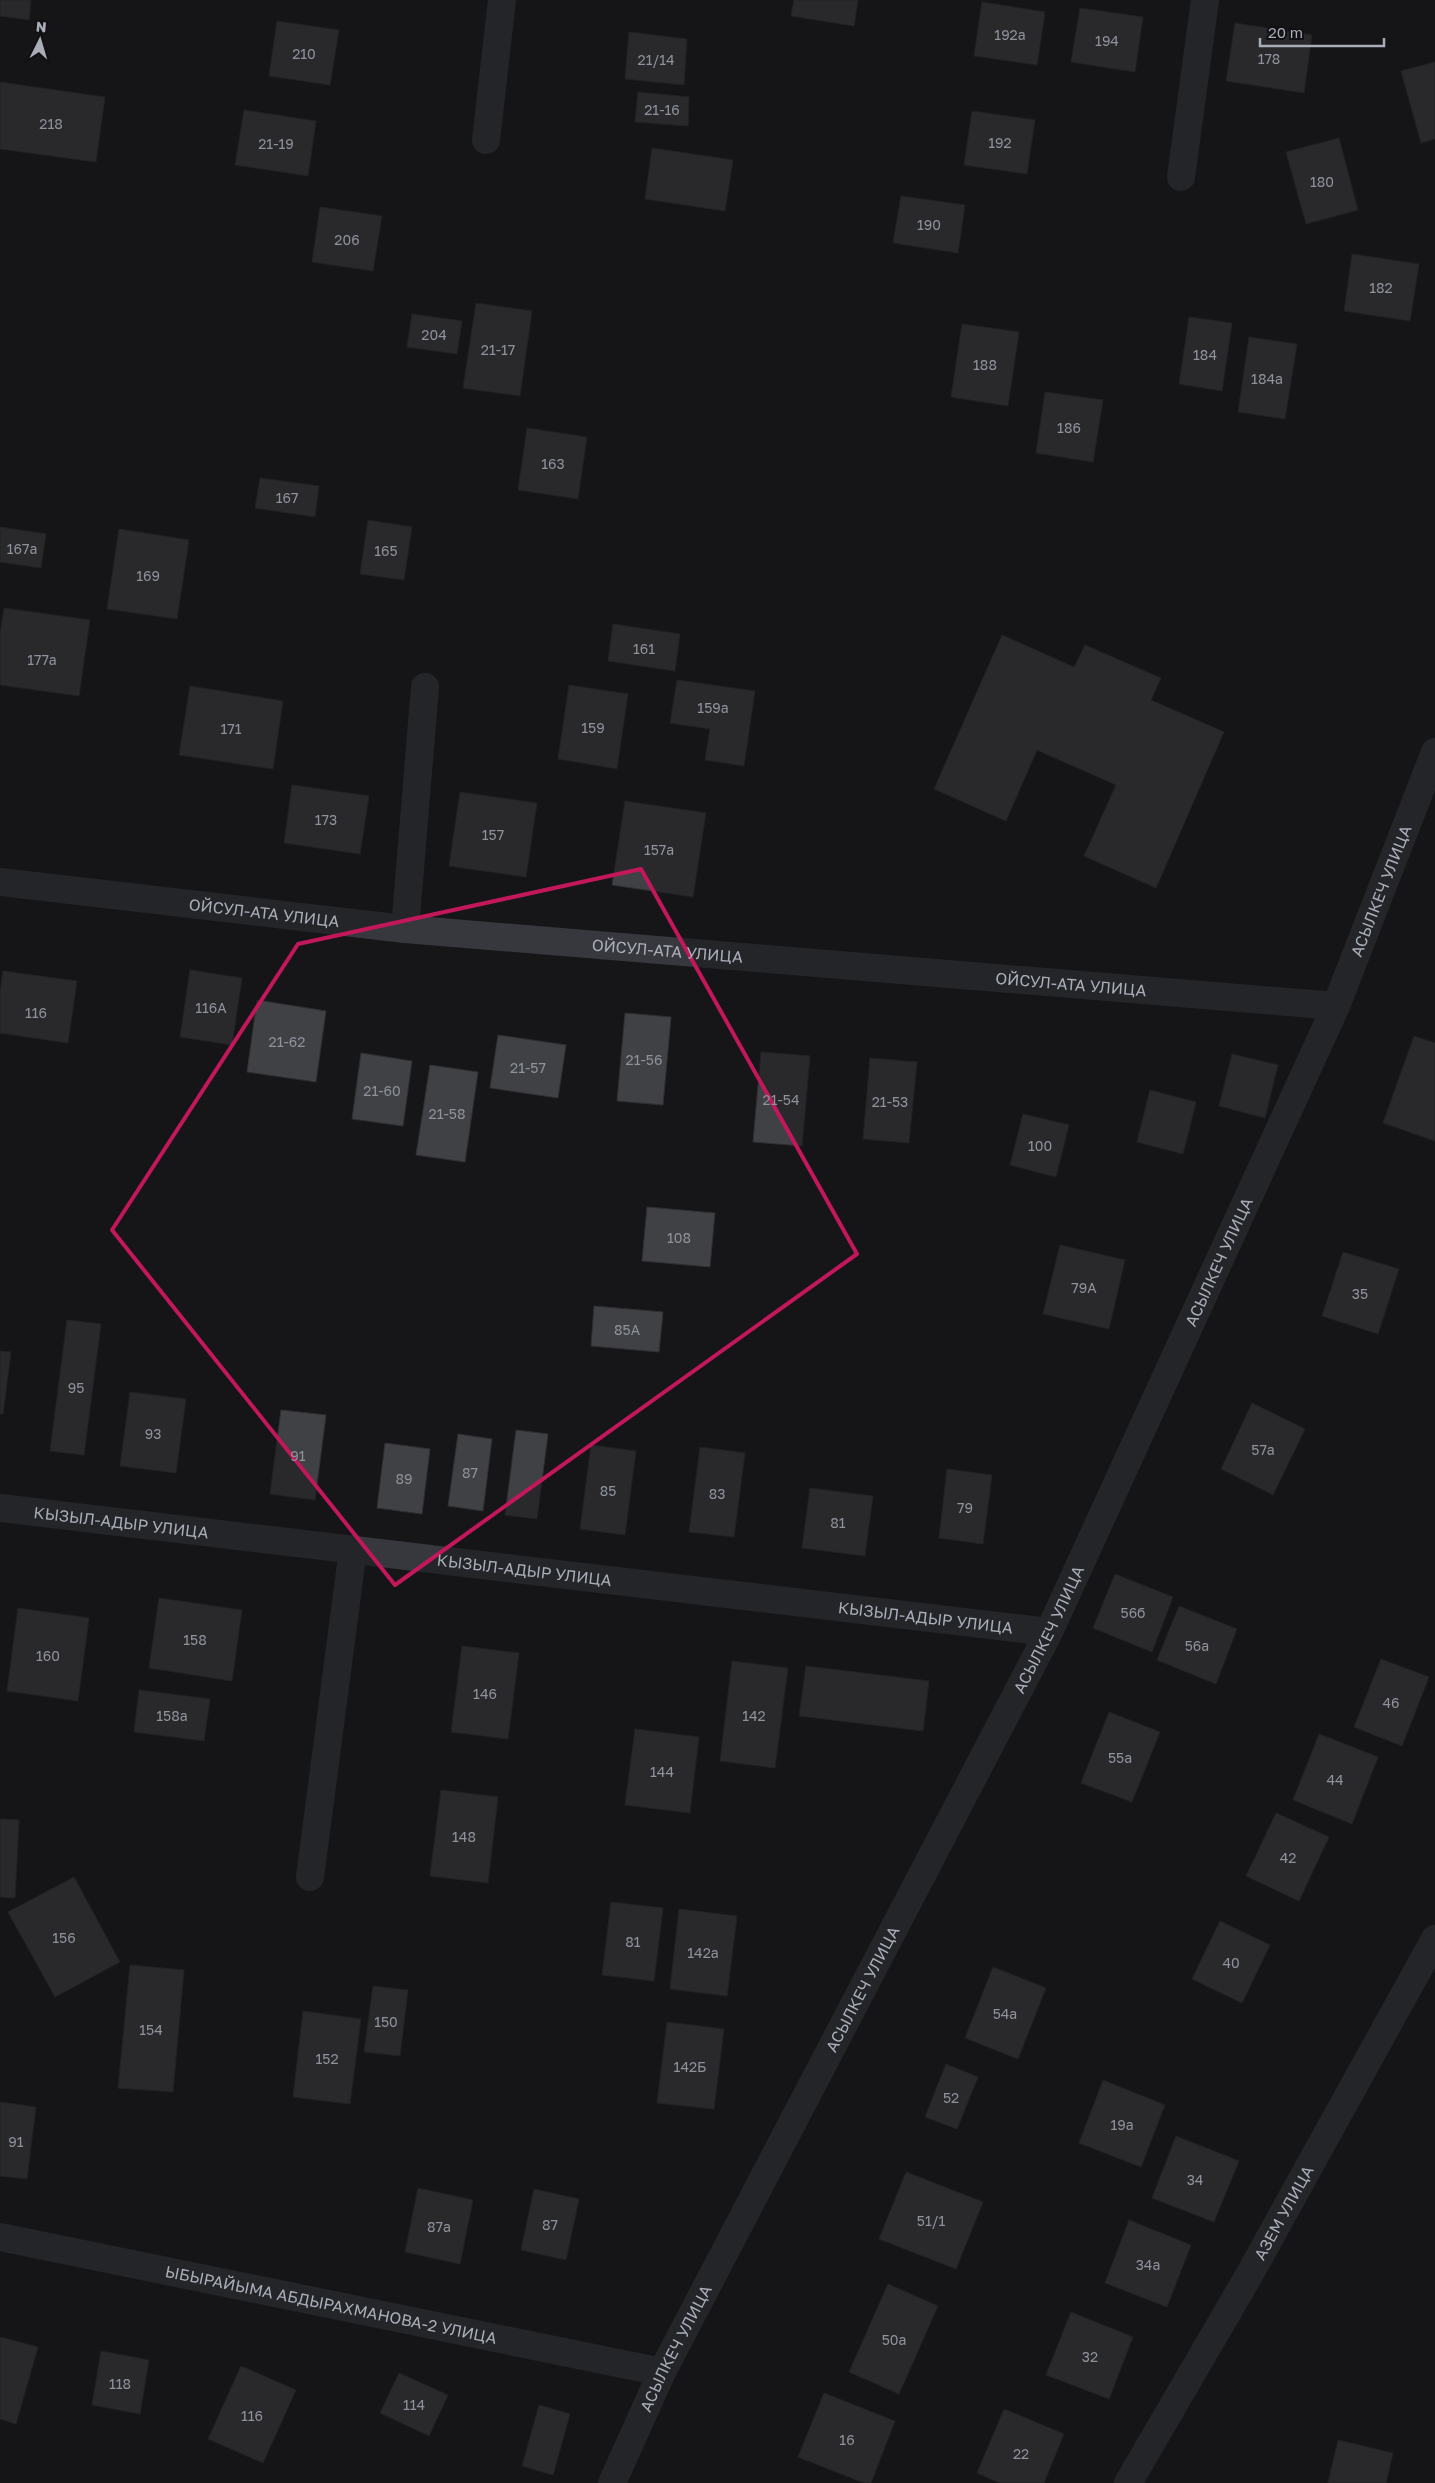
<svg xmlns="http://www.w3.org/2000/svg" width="1435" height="2483" font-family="'Golos Text',sans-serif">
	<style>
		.building { fill: #404145; stroke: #303034 }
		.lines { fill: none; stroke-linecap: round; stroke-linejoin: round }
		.minor { stroke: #37383d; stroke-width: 28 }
		.marked { fill: none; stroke: #c2185b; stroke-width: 4; stroke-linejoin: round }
		.labels { text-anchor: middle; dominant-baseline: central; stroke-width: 4.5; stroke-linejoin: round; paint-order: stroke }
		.number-label { font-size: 14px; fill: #8e929b }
		.street-label { font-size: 16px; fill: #a8adb8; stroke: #111113 }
	</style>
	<rect width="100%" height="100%" fill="#161618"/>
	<path class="building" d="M0 0H31L29 20 0 16Z
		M794 0H858L854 26 791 16Z
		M982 2 1045 12 1037 65 974 56Z
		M1080 8 1143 17 1135 72 1071 62Z
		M277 21 339 30 330 85 269 76Z
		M1235 23 1312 35 1304 93 1226 81Z
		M629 32 687 39 684 85 625 79Z
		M1435 62V139L1421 143 1401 71Z
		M0 82 105 97 96 162 0 149Z
		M638 92 689 97 688 126 635 122Z
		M244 110 316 121 308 176 235 165Z
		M972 111 1035 120 1027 174 964 165Z
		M1339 138 1358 210 1306 224 1286 152Z
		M652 148 733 160 725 211 645 199Z
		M901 196 965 205 958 253 893 243Z
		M320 207 382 216 373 271 312 262Z
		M1352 254 1419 264 1410 321 1344 311Z
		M476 303 532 311 520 396 463 388Z
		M412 314 462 321 457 354 407 347Z
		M1189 317 1232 323 1222 391 1179 384Z
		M962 324 1019 332 1008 406 951 397Z
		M1249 337 1297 344 1285 419 1238 412Z
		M1045 392 1103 400 1093 462 1036 453Z
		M527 428 587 437 578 499 518 490Z
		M260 478 319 486 315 517 255 508Z
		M368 520 412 527 404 580 360 574Z
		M0 527 46 534 41 568 0 562Z
		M119 529 189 540 177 619 107 609Z
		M4 608 90 620 79 696 0 685V634Z
		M613 624 680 634 675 671 608 661Z
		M1002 635 1074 667 1085 645 1161 678 1151 700 1224 732 1156 888 1084 856 1116 785 1037 750 1006 821 934 789Z
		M677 680 755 691 744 766 705 760 710 729 670 723Z
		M569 685 628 694 617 769 558 759Z
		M190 686 283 701 273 769 179 755Z
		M292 785 369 796 360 854 284 843Z
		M460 792 537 803 526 877 449 866Z
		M625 801 706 813 693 897 612 885Z
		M190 970 242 978 232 1045 180 1037Z
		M3 971 77 981 68 1043 0 1033V992Z
		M257 1000 326 1011 316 1082 247 1072Z
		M625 1013 671 1017 663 1105 617 1101Z
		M498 1035 566 1045 558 1098 490 1088Z
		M1414 1036 1435 1043V1141L1383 1123Z
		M761 1052 810 1056 802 1146 753 1142Z
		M361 1053 412 1061 403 1126 352 1119Z
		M1232 1054 1278 1065 1265 1118 1219 1106Z
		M870 1058 917 1062 909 1143 863 1139Z
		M430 1065 478 1072 465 1162 416 1155Z
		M1150 1090 1196 1102 1183 1154 1137 1142Z
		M1023 1114 1069 1125 1056 1177 1010 1165Z
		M647 1207 715 1213 710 1267 642 1261Z
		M1060 1245 1125 1260 1109 1329 1043 1314Z
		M1343 1252 1399 1269 1378 1334 1322 1316Z
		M594 1306 663 1312 659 1352 591 1346Z
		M67 1320 101 1324 84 1455 50 1451Z
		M0 1351 11 1352 3 1414H0Z
		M130 1392 186 1399 176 1473 120 1466Z
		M1252 1403 1305 1429 1273 1495 1221 1469Z
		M281 1410 326 1415 315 1500 270 1494Z
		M516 1430 548 1434 537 1519 505 1515Z
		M458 1434 492 1439 483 1511 448 1506Z
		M385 1443 430 1449 422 1514 377 1508Z
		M591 1445 636 1451 625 1535 580 1529Z
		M700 1447 745 1453 734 1537 689 1532Z
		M947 1469 992 1475 983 1544 939 1538Z
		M810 1488 873 1496 865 1556 802 1548Z
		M1115 1574 1173 1597 1152 1652 1093 1628Z
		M159 1598 242 1610 232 1681 149 1668Z
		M1179 1606 1237 1629 1216 1684 1157 1660Z
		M18 1608 89 1618 78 1701 7 1691Z
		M462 1646 519 1653 508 1739 451 1732Z
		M1381 1659 1429 1677 1402 1746 1354 1727Z
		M732 1661 788 1668 775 1768 720 1761Z
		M806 1666 929 1681 923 1731 799 1716Z
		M139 1690 210 1699 204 1741 134 1732Z
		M1109 1712 1160 1732 1132 1802 1081 1783Z
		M635 1729 699 1737 690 1813 625 1805Z
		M1319 1734 1378 1757 1352 1824 1293 1800Z
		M441 1790 498 1797 488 1883 430 1876Z
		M1276 1813 1329 1837 1299 1901 1246 1876Z
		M0 1819 19 1820 15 1898 0 1897Z
		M74 1877 120 1962 55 1997 8 1912Z
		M611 1902 663 1908 654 1981 602 1975Z
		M679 1909 737 1916 727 1996 670 1989Z
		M1220 1921 1270 1945 1242 2003 1192 1979Z
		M130 1965 184 1970 173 2092 118 2088Z
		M993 1967 1046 1988 1018 2059 965 2038Z
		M373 1986 408 1990 400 2056 364 2052Z
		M303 2011 361 2019 350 2104 293 2097Z
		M667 2022 724 2029 714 2109 657 2103Z
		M946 2064 978 2077 957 2129 925 2117Z
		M1103 2080 1165 2105 1141 2167 1079 2143Z
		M0 2102 36 2107 27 2179 0 2176Z
		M1176 2136 1239 2161 1214 2222 1152 2198Z
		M906 2172 983 2202 956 2269 879 2239Z
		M418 2188 473 2200 460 2264 405 2252Z
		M534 2189 579 2199 566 2260 521 2250Z
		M1129 2220 1191 2245 1167 2307 1105 2283Z
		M888 2284 938 2306 899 2394 849 2372Z
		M1071 2312 1133 2337 1109 2399 1046 2375Z
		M0 2337 38 2347 16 2424 0 2419Z
		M101 2351 149 2360 140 2414 92 2405Z
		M241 2366 296 2390 263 2463 208 2439Z
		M399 2373 448 2395 429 2436 380 2413Z
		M824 2393 895 2421 871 2483H864L798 2457Z
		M539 2405 570 2414 553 2475 522 2466Z
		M1004 2409 1064 2434 1044 2483H1000L977 2473Z
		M1338 2440 1393 2453 1386 2483H1328Z"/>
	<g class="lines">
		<g class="minor">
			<path d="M486 140 502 0"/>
			<path d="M1181 177 1205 0"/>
			<path id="s1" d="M0 882 405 929 1336 1006"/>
			<path d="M405 929 425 687"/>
			<path id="s2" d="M0 1508 1049 1632"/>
			<path d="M310 1877 353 1549"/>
			<path id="s3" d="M0 2237 662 2372"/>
			<path id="s4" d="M612 2483 662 2372 1049 1632 1336 1006 1435 752"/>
			<path id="s5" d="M1128 2483 1248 2277 1435 1939"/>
		</g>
	</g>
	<path d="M0 0H1435V2483H0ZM641 869 857 1254 395 1585 112 1230 298 944Z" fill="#161618" fill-opacity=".55" fill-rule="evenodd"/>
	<path class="marked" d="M641 869 857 1254 395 1585 112 1230 298 944Z"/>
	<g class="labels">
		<g class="number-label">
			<text x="1010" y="34">192а</text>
			<text x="1107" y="40">194</text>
			<text x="304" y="53">210</text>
			<text x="1269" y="58">178</text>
			<text x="656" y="59">21/14</text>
			<text x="662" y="109">21-16</text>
			<text x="51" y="123">218</text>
			<text x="1000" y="142">192</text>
			<text x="276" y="143">21-19</text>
			<text x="1322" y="181">180</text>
			<text x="929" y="224">190</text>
			<text x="347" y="239">206</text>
			<text x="1381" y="287">182</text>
			<text x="434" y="334">204</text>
			<text x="498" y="349">21-17</text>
			<text x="1205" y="354">184</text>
			<text x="985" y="364">188</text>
			<text x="1267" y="378">184а</text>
			<text x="1069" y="427">186</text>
			<text x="553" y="463">163</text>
			<text x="287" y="497">167</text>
			<text x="22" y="548">167а</text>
			<text x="386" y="550">165</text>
			<text x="148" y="575">169</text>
			<text x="644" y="648">161</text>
			<text x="42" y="659">177а</text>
			<text x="713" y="707">159а</text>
			<text x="593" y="727">159</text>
			<text x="231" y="728">171</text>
			<text x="326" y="819">173</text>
			<text x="493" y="834">157</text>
			<text x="659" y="849">157а</text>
			<text x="211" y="1007">116А</text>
			<text x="36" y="1012">116</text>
			<text x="287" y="1041">21-62</text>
			<text x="644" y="1059">21-56</text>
			<text x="528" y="1067">21-57</text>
			<text x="382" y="1090">21-60</text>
			<text x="781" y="1099">21-54</text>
			<text x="890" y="1101">21-53</text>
			<text x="447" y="1113">21-58</text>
			<text x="1040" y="1145">100</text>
			<text x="679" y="1237">108</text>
			<text x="1084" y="1287">79А</text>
			<text x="1360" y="1293">35</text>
			<text x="627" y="1329">85А</text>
			<text x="76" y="1387">95</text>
			<text x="153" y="1433">93</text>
			<text x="1263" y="1449">57а</text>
			<text x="298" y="1455">91</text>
			<text x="470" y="1472">87</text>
			<text x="404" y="1478">89</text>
			<text x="608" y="1490">85</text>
			<text x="717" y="1493">83</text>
			<text x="965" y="1507">79</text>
			<text x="838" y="1522">81</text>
			<text x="1133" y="1612">56б</text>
			<text x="195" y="1639">158</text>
			<text x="1197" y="1645">56а</text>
			<text x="48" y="1655">160</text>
			<text x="485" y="1693">146</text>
			<text x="1391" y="1702">46</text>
			<text x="172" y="1715">158а</text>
			<text x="754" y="1715">142</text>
			<text x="1120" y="1757">55а</text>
			<text x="662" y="1771">144</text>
			<text x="1335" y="1779">44</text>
			<text x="464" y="1836">148</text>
			<text x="1288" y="1857">42</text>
			<text x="64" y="1937">156</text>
			<text x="633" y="1941">81</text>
			<text x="703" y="1952">142а</text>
			<text x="1231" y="1962">40</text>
			<text x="1005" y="2013">54а</text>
			<text x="386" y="2021">150</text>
			<text x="151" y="2029">154</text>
			<text x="327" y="2058">152</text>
			<text x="690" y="2066">142Б</text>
			<text x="951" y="2097">52</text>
			<text x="1122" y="2124">19а</text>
			<text x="16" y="2141">91</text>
			<text x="1195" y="2179">34</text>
			<text x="931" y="2220">51/1</text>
			<text x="550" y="2224">87</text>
			<text x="439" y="2226">87а</text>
			<text x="1148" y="2264">34а</text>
			<text x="894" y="2339">50а</text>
			<text x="1090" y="2356">32</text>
			<text x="120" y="2383">118</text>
			<text x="414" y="2404">114</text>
			<text x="252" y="2415">116</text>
			<text x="847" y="2439">16</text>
			<text x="1021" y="2453">22</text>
		</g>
		<g class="street-label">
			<text stroke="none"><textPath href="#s4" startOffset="1769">АСЫЛКЕЧ УЛИЦА</textPath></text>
			<text stroke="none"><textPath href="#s1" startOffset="266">ОЙСУЛ-АТА УЛИЦА</textPath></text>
			<text stroke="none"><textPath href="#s1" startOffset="671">ОЙСУЛ-АТА УЛИЦА</textPath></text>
			<text stroke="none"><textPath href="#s1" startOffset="1076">ОЙСУЛ-АТА УЛИЦА</textPath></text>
			<text stroke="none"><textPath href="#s4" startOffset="1364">АСЫЛКЕЧ УЛИЦА</textPath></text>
			<text stroke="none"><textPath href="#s2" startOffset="122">КЫЗЫЛ-АДЫР УЛИЦА</textPath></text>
			<text stroke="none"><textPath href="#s2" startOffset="528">КЫЗЫЛ-АДЫР УЛИЦА</textPath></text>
			<text stroke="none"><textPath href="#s2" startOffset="932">КЫЗЫЛ-АДЫР УЛИЦА</textPath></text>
			<text stroke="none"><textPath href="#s4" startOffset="959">АСЫЛКЕЧ УЛИЦА</textPath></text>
			<text stroke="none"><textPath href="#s4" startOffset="554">АСЫЛКЕЧ УЛИЦА</textPath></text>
			<text stroke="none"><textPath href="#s5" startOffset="312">АЗЕМ УЛИЦА</textPath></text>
			<text stroke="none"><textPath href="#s3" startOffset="338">ЫБЫРАЙЫМА АБДЫРАХМАНОВА-2 УЛИЦА</textPath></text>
			<text stroke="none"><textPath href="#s4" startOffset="149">АСЫЛКЕЧ УЛИЦА</textPath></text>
		</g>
	</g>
	<g transform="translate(40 40) rotate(5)" stroke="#111113" stroke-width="4" paint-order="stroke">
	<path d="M0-4L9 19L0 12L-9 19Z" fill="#a8adb8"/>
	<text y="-8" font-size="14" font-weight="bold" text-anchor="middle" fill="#a8adb8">N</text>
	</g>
	<path d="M1260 38v8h124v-8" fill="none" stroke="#a8adb8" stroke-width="2.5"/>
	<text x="1268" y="38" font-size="15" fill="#a8adb8" stroke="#111113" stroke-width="4" paint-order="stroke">20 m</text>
</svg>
